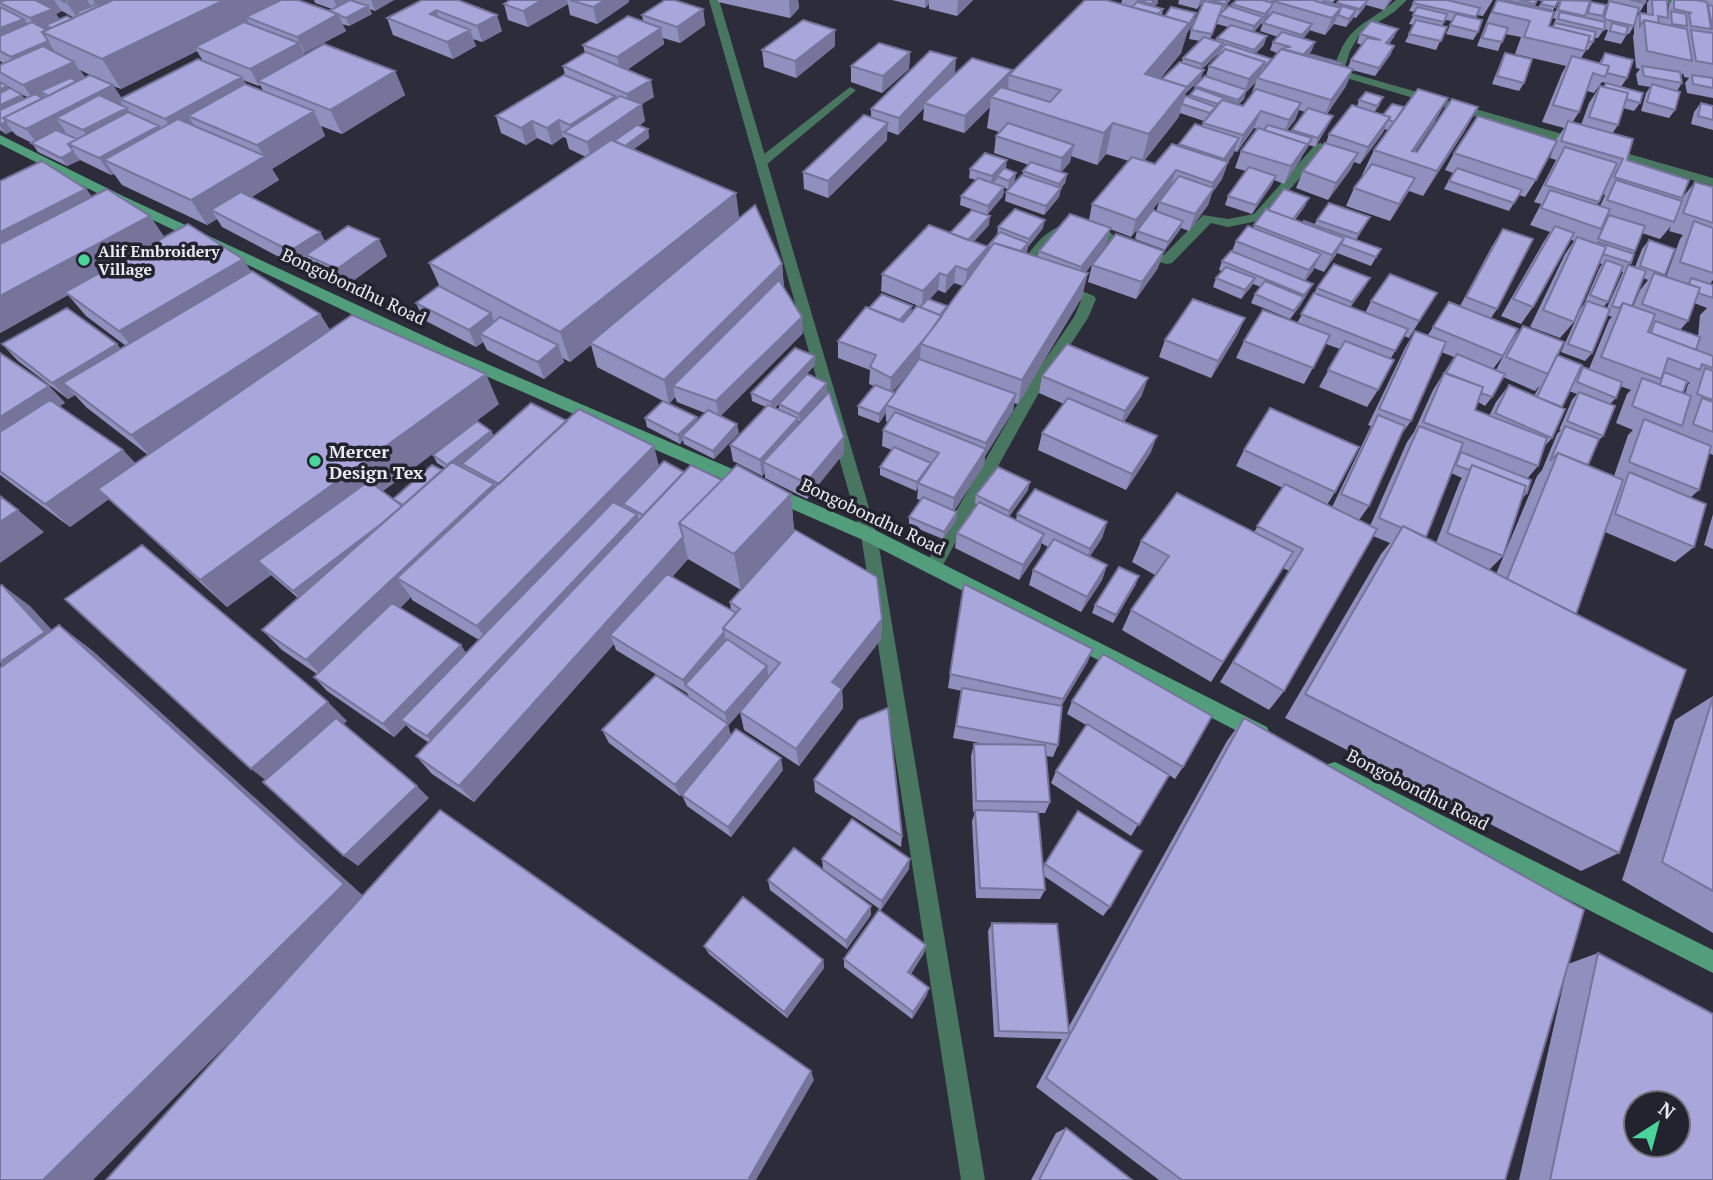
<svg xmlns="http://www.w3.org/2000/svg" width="1713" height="1180" font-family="'PT Serif',serif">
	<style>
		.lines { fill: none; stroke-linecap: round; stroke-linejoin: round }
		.lane { fill: #487660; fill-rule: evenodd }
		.street { fill: #487660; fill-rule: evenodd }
		.secondary { fill: #529d7b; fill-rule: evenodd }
		.wall { fill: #918fbd; fill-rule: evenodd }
		.shaded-wall { fill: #76749a }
		.building { fill: #a9a6dc; stroke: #76749a; stroke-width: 2; fill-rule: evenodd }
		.poi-dot { fill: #4ad49c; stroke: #23232f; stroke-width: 2.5 }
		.labels { text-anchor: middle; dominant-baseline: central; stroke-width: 7; stroke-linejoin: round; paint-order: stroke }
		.far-poi-label { font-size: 16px; font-weight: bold; fill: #eaeaf3; stroke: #23232f; text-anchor: start }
		.street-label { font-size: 18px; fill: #eaeaf3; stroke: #23232f }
		.poi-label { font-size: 18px; font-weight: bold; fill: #eaeaf3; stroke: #23232f; text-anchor: start }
	</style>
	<rect width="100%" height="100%" fill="#2d2c3a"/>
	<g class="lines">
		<path class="lane" d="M850 87 856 90 854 92 766 165H758V159Z"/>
		<path class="street" d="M709 0H719L877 535 985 1180H961L861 535Z
			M1396 0H1407L1394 12 1360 34 1350 51 1345 67 1351 73 1583 140V146H1575L1343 77 1334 68C1348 23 1364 27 1396 0Z
			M1650 0H1673L1713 7V13Z
			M1320 143 1324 144V150L1263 220 1228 227 1211 223 1172 263 1167 264C1151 260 1133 258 1119 251 1110 248 1104 240 1096 235 1065 217 1043 253 1029 275L1024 276 1017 272C1036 239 1058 213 1100 226 1110 230 1117 240 1127 245 1138 250 1152 252 1164 255L1203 215 1228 219 1254 214 1316 144Z
			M1605 147 1713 178V186L1601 154 1599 151Z
			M1063 283 1094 296 1096 299 1088 318 1041 389 939 572H927L924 567 927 562 1030 382 1074 317 1081 301 1058 290 1056 287Z"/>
		<path class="secondary" d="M0 135 125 197 450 348 875 530 1267 727 1270 733 1267 739 1260 742 1253 739 863 540 440 356 117 203 0 144Z
			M1335 762 1713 950V973L1328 778 1325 771 1328 764Z"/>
	</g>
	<path class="wall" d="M0 0H299L329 11 332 9 315 3 314 0H394L375 11 370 9 372 14 349 26 342 24 346 31 304 53 305 55 395 71 405 95 342 134 321 126 325 136 272 169 279 180 251 197 320 232 325 241 387 256 346 286 316 272 310 262 300 268 222 227 217 219 207 225 122 185 114 174 111 175 80 160 67 166 38 152 32 143 16 135 12 131 6 134 0 130V64L3 63 0 61ZM62 11 74 18 60 20 56 14ZM197 51 203 61 121 98 113 86 121 89ZM80 70 94 77H85ZM243 80 259 86 260 85 264 92 246 84ZM2 83H3L5 85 27 97 24 99 22 95 9 89Z
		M422 0 502 31 482 42 473 39 476 46 453 59 393 35 387 18Z
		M510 0H629V2L597 24 570 15 568 4 528 27 508 20 504 4Z
		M718 0H798L799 8 790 18 718 2Z
		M892 0H973L957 16 929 9V4L925 8Z
		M1122 0H1158V3L1154 6 1163 9 1162 15 1165 16 1196 13 1194 22 1187 33 1181 53 1160 79H1162L1182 62 1183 58 1200 41 1189 39 1191 30 1203 2 1197 9 1178 4 1179 0H1205L1204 1H1205L1206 0H1230L1223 12 1231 7 1232 4 1237 0H1335L1332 3 1337 4 1339 0H1392L1384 10 1366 5 1364 8 1356 18 1354 17 1346 27 1334 24 1325 35 1309 30 1304 38 1312 50 1309 54 1348 67 1351 60 1362 45 1357 43 1360 34 1394 37 1389 44 1391 54 1375 76 1352 70 1346 86 1327 114 1333 116 1329 124 1315 147 1309 145 1284 184 1274 180 1252 214 1225 205 1228 196 1246 171 1235 168 1241 151 1257 129 1254 128 1237 152 1234 151 1228 162 1222 179 1212 193 1208 205 1189 231 1181 228 1165 250 1135 239 1137 231 1156 212 1159 202 1168 190 1131 237 1110 229 1106 245 1086 272 1082 297 1018 404 1014 403 1013 411 985 456 984 465 954 511 957 512 956 520 943 539 909 525V517L921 500 917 499 918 488 916 491 880 475V467L892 450 882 446 883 430 888 422 886 421V413L879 423 858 415V406L874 386 869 384 870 370 838 358V341L869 308 912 313 921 307 881 291 882 274 950 233 989 225 973 242 987 247 997 236 998 227 1043 228 1028 247 1026 253 1038 257 1039 251 1089 220 1092 204 1129 161 1106 154 1097 165 1071 156 1070 162 1061 172 1067 174 1065 183 1061 188 1059 197 1044 215 1005 201 1006 192 1023 175V171L1029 165 994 153 996 136 999 132 987 128 990 107 964 133 923 120 924 108 898 135 887 131V140L828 198 804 189 803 172 871 117V109L955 74 1012 73 1121 4ZM1268 16V18L1263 23 1260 31 1278 37 1273 42 1270 50 1277 53 1271 60 1256 53 1264 45 1254 32ZM1218 20 1217 24 1228 27 1217 38 1216 41 1210 39ZM1218 54 1217 58 1209 66 1206 76 1195 86 1194 91 1190 95 1189 98H1184L1185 94 1201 78 1202 69ZM1256 82 1251 95 1243 106 1238 105 1244 99 1246 92ZM1299 110 1305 112 1292 132 1287 130 1295 120ZM1180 113 1204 121 1202 126 1179 144 1178 146 1155 164 1144 161 1178 118ZM954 283 963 286 947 308V306L930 299 938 290 945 293ZM910 371 895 393 892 392Z
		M1415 0H1493L1483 16 1477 15 1475 19 1478 32 1473 40 1446 34 1452 21 1445 20 1442 26 1447 27 1436 50 1405 42 1414 25 1409 24 1415 12 1409 11Z
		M1497 0H1559L1552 12 1549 26 1552 27 1556 19 1553 18 1560 0H1590L1587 8 1591 2 1605 8 1610 0H1646L1645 3 1640 12 1638 11 1636 18 1640 13 1647 14V3L1649 0H1667L1668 16 1669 5 1672 0H1713V98L1687 93 1685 83 1689 78 1684 77 1683 73 1681 76 1682 83 1677 91 1675 110 1669 118 1641 111 1646 93 1650 87 1638 85 1636 74 1640 69 1636 68 1633 36 1634 34V26L1629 34H1627L1621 44 1604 40 1608 30 1604 29 1598 38H1595L1593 42 1588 50H1586L1581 58 1599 63 1605 53 1627 78 1621 87 1602 82 1594 93 1587 91 1579 112 1572 123 1581 125 1589 103 1600 86 1603 87 1606 83 1640 103 1634 111 1623 108 1618 125 1612 134 1627 160 1682 198 1695 182 1713 187V280L1710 284 1713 285V455L1709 453 1699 490 1690 498 1694 547 1675 562 1605 532 1576 614 1619 853 1581 871 1285 718 1381 554 1390 543 1373 536 1284 691 1269 710 1220 682 1289 571 1283 568 1211 682 1122 630 1131 610 1155 575 1132 562 1141 541 1254 532 1283 488 1236 466 1244 450 1335 492 1327 505 1332 507 1371 426 1368 425 1405 348 1415 331 1428 335 1449 302 1460 306 1492 246 1503 229 1497 309 1491 318 1503 356 1493 369 1496 370 1510 343 1523 326 1578 373 1583 367 1589 369 1609 320 1612 317 1607 315 1592 353 1585 361 1561 352 1580 310 1584 304 1599 269 1602 264 1599 263 1574 322 1560 338 1530 327 1565 254 1574 241 1570 239 1533 307 1521 324 1501 316 1543 243 1550 232 1530 225 1541 204 1534 202 1556 160 1550 158 1554 147 1536 180 1525 197 1519 195 1509 211 1444 189 1453 173 1445 170 1454 153 1556 140 1564 128 1542 122 1562 73 1566 66 1515 54 1521 37 1505 34 1498 51 1477 46 1489 16ZM1537 0 1542 1 1538 8 1534 7ZM1603 194 1605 195 1600 206 1597 205ZM1671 226 1669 231 1683 235 1680 239 1666 277 1664 276 1665 275 1649 240 1642 249 1635 267 1629 265 1642 233 1660 239ZM1620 271 1623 272 1607 308 1603 307 1608 302ZM1643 278 1648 280 1640 290 1633 307 1632 306ZM1694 303 1707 308 1700 315 1698 337 1680 330 1688 321ZM1441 352 1454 357 1433 390 1414 432 1407 442 1370 526 1359 520 1369 506 1399 438 1411 421ZM1503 377 1535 391 1540 385 1534 396 1509 385 1496 402 1489 416 1475 410 1478 402 1485 406 1492 397ZM1689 382 1690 383 1688 384 1685 394 1683 393 1685 386ZM1620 386 1631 390 1627 394 1616 423 1633 430 1628 435 1614 476 1588 465 1598 441 1603 436 1610 404 1616 398ZM1569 391 1577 394 1572 400 1559 430H1561L1557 434 1542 470 1537 476 1496 574 1489 570 1503 556 1521 500 1527 493V479L1538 466 1544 447 1552 438 1562 407ZM1451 473 1462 478 1460 481 1436 543 1426 537Z
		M703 9 705 25 680 43 663 38 664 44 627 70 654 97 641 104 645 121 639 126 648 129 649 138 634 149 739 218 782 264 784 288 803 333 720 416 739 433 714 459 684 444 683 440 680 444 647 427 645 418 697 417V420L705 413 677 402 675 397 669 404 597 367 591 345 570 362 562 358 564 362 544 379 487 350 483 342 476 347 424 320 416 303 440 287 429 263 586 157 569 149 566 138 563 137 552 145 537 138 526 145 501 133 496 116 565 76 563 66 585 53 583 45 643 21 642 15Z
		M835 30V46L796 78 764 67 762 50Z
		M910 52 909 69 882 93 851 82V66Z
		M1505 53 1524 83 1519 91 1492 84 1501 61Z
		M1383 97 1379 106 1374 112 1383 115 1435 122 1415 152H1417L1478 107 1464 132 1423 196 1409 191 1390 221 1346 206 1354 188 1363 175H1362L1374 150 1388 130 1385 129 1382 134 1360 164 1354 162 1350 170 1328 200 1296 188 1303 171 1326 143 1329 134 1357 107 1359 100Z
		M1701 103 1713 106V130L1691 124 1694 112Z
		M970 169H1005L1015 181 1008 189 1004 188 1003 196 987 215 960 205 961 196 976 180 969 178Z
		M0 181 86 189 92 197 150 216 164 237 251 271 320 314 330 330 499 404 383 491 393 499 445 468 437 463 433 455 491 431 494 436 684 472 791 494 794 531 882 619 881 639 842 690 843 708 799 766 744 730 740 712 728 725 731 736 783 770 731 837 687 806 682 795 709 763 680 796 609 743 602 730 689 697 687 693 616 650 614 644 474 802 432 774 416 756 429 743 413 732 406 725 394 737 327 691 314 677 317 674 282 650 262 630 298 598 271 575 227 607 109 499 70 527 0 475V353L49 386 65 403 59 406 135 464 148 455 86 407 75 395 68 399 18 361 2 344 121 349 126 346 86 316 68 295 0 333ZM688 559 741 590 730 602 731 610 672 577ZM411 597 412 600 479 640 466 653 400 608Z
		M1305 206 1295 220 1314 225 1317 220 1365 226 1356 240 1381 249 1371 266 1337 253 1324 272 1314 268 1305 281 1313 284 1300 306 1290 319 1251 303 1255 294 1261 287 1253 284 1241 299 1213 287 1216 278 1222 271 1219 270 1222 261 1232 251 1236 241 1253 228 1268 210Z
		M1092 265 1158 268 1136 299 1088 282Z
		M1370 278 1350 307 1365 313 1371 301 1437 293 1409 338 1404 336 1391 358 1378 390 1367 407 1319 387 1340 349 1326 344 1304 384 1236 358 1244 341 1297 323 1317 288Z
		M1245 318 1237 335 1211 378 1159 357 1165 340Z
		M815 365 775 408 779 410V404L827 392 800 422 798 421V424L844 453 807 499 765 478V473L762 476 733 461 730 445 766 407 752 401 751 393Z
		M1042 376 1142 395 1124 422 1151 452 1126 490 1038 450 1042 433 1064 404 1039 393Z
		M1028 490 1009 517 1016 520 1017 514 1107 522 1102 538 1090 556 1107 565 1102 580 1081 612 1029 585 1033 570 1048 547 1041 543 1040 549 1019 580 955 548 957 533 978 505 975 503 976 495Z
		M1713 514V549L1704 545Z
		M964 584 1093 649 1087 663 1061 706 1058 745 1053 757 1046 756 1050 802 1045 813H1038L1043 868 1078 811 1110 907 1103 916 1044 876 1045 890 1040 899 976 898 972 821 975 812H973L971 756 974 744H985L953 738 962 691 948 688Z
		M1136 584 1113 623 1092 613 1095 605Z
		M1713 696V933L1622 880 1675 720Z
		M1072 701 1183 767 1175 779 1169 775 1131 836 1051 783 1056 771 1086 725 1067 714Z
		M1244 718 1568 964 1598 953 1713 1180H1519L1567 968 1505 1180H1159L1036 1087 1062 1039 994 1037 988 931 992 923 1068 1028 1227 741Z
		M814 780 902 836 901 847 815 792Z
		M822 859 909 869 881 910 823 869Z
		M768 880 871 906V915L847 949 770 890Z
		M926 945 924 953 911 974 927 995 912 1019 844 967V959Z
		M704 946 823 960 824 968 787 1018 709 954Z
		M1066 1128 1132 1180H1031L1056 1133Z"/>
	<path class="shaded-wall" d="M0 0H54L62 11 56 14 64 25H46L50 31 42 32 41 35 30 18 0 3Z
		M74 0H87L95 12 84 15 77 12 81 18 78 19 67 3Z
		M93 0H121L99 10Z
		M224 0H299L246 17 250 25 195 47 197 51 121 89 102 59Z
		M334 0H354L355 3 339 12Z
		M371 0H394L375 11Z
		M542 0H567L568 4 528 27 523 11Z
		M605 0H629V2L597 24 593 7Z
		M790 0H798L799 8 790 18 789 1Z
		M925 0H929V4L925 8Z
		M958 0H973L957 16Z
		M1154 0H1158V3L1149 12 1151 4Z
		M1200 0H1205L1197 9 1200 1Z
		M1228 0H1230L1223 12 1225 4Z
		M1273 0 1268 16 1262 22 1265 14 1270 8Z
		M1368 0 1364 8 1356 18 1360 9Z
		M1389 0H1392L1384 10Z
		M368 6 372 14 349 26 346 18Z
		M1341 8 1334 24 1325 35 1332 18Z
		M703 9 705 25 680 43 677 27Z
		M436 10 442 27 430 14Z
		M1356 10 1353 18 1346 27 1349 19Z
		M1196 13 1194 22 1187 33 1181 53 1137 105 1145 74Z
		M338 14 346 31 305 53 297 37Z
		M497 15 502 31 482 42 477 26Z
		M1263 17 1260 25 1251 34 1254 26Z
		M24 19 35 35 0 50V28Z
		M1312 24 1309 32 1299 43 1302 35Z
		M661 28 664 44 621 74 617 57Z
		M1398 29 1394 37 1382 52 1386 43Z
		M470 30 476 46 453 59 447 42Z
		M835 30V46L796 78 795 61Z
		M1267 36 1264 45 1251 58 1254 50Z
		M48 41 59 58 23 74 11 57Z
		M1315 42 1312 50 1302 61 1305 53Z
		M299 43 307 59 258 81 260 85 259 86 250 69Z
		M1223 43 1220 52 1219 51 1218 54 1199 72 1202 64Z
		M1394 46 1391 54 1375 76 1379 68Z
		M910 52 909 69 882 93 883 76Z
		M956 58 955 75 924 103V108L898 135 899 118Z
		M74 62 85 78 41 91 45 97 35 102 23 85Z
		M1265 62 1259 79 1257 78 1256 82 1246 92 1244 99 1237 107 1238 100 1244 93 1249 79Z
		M1353 69 1346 86 1324 117 1331 100Z
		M1012 70 1011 75H1009L1008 89 991 97 990 107 964 133 965 116Z
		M1204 70 1201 78 1185 94 1178 118 1141 165 1149 134 1179 94Z
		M395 71 405 95 342 134 330 110Z
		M242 77 251 93 188 116 194 125 175 136 165 119Z
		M651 80 654 97 630 111 627 94Z
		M113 85 123 100 120 99 122 103 76 127 56 118 66 132 39 146 26 129Z
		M7 86 13 95 0 101V89Z
		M22 95 28 104 0 117V105Z
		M615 96 618 113 573 136 570 125Z
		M1383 97 1379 106 1373 114 1377 106Z
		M1448 98 1435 122 1408 162 1412 151Z
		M1301 103 1295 120 1282 137 1289 120Z
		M642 104 645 121 591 159 587 142Z
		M1478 107 1464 132 1423 196 1437 171Z
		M127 108 138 124 95 147 83 130Z
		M314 111 325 136 272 169 279 180 222 216 211 210 217 219 207 225 191 200 264 156 257 145Z
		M1261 111 1254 128 1237 152 1243 135Z
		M1333 116 1329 124 1315 147 1318 138Z
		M1390 117 1382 134 1360 164 1368 147Z
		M559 120 563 137 552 145 547 128Z
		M532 121 537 138 526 145 521 128Z
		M6 122 12 131 6 134 0 126V124Z
		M888 123 887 140 828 198V181Z
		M1113 123 1106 154 1097 165 1104 133Z
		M159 126 170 143 104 160 114 174 111 175 99 158Z
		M648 129 649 138 608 168 606 159Z
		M1239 138 1233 155 1218 176 1224 159Z
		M1312 138 1308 147 1301 158 1304 150Z
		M1307 144 1300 161 1284 184 1291 166Z
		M1074 145 1070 162 1059 175 1062 158Z
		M73 151 80 160 67 166 61 158Z
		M1358 153 1350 170 1328 200 1336 183Z
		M1007 160 1006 169 997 176V179L991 185 992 176Z
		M1228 162 1222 179 1212 193 1208 205 1189 231 1195 214 1208 195 1213 183Z
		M1176 170 1170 188 1131 237 1136 220Z
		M1016 173 1015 181 1008 189 1009 181Z
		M1067 174 1065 183 1057 192 1059 184Z
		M1276 176 1272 185 1252 214 1256 205Z
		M1415 178 1406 195 1390 221 1399 204Z
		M1004 187 1003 196 987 215 988 206Z
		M1061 188 1059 197 1044 215 1046 206Z
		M86 189 104 214 0 268V232Z
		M736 193 740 224 590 343 591 345 570 362 560 332Z
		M1309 198 1305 206 1287 230 1291 221Z
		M150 216 167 241 65 292 68 295 0 333V296Z
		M990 216 989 225 967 249 968 240Z
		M1370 217 1365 226 1353 243 1358 234Z
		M1045 220 1043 228 1028 247 1027 252 1012 270 1013 261 1028 243 1029 239Z
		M1183 221 1180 230 1165 250 1168 242Z
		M1111 228 1106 245 1077 284 1081 267Z
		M320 232 329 249 306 255 310 262 300 268 290 251Z
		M1344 238 1336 255 1324 272 1332 255Z
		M379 239 387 256 346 286 337 269Z
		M988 247 985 264 965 287 967 270Z
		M1164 251 1158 268 1136 299 1142 282Z
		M1321 254 1313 271 1301 287 1309 270Z
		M243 259 259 283 139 355 119 331Z
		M782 264 784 288 673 386 675 397 669 404 664 380Z
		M956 266 954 283 945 293 947 276Z
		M940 273 938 290 922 308 923 291Z
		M1088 273 1082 297 1018 404 1022 380Z
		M1255 278 1251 287 1241 299 1245 290Z
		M1370 278 1365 287 1348 311 1352 302Z
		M1313 284 1300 306 1290 319 1304 295Z
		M912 306 911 315 897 331 898 322Z
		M947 306 946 315 921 344 920 360 890 395 891 378Z
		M491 313 498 330 480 334 483 342 476 347 469 330Z
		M320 314 334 338 152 458 131 435Z
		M802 317 803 333 719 418 716 401Z
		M1245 318 1237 335 1211 378 1218 361Z
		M117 344 131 361 63 383 75 395 68 399 52 383Z
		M558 345 564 362 544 379 538 362Z
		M815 356V365L772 410 771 402Z
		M486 374 499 404 273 573 258 561 271 575 227 607 200 580Z
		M1148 378 1142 395 1120 428 1125 411Z
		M827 383V392L800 422 799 414Z
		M49 386 65 403 0 444V417Z
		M1016 394 1013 411 985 456 984 465 952 514 954 498 985 452 986 443Z
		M886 405V413L879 423V414Z
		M697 417 698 426 682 436 683 440 680 444 678 435Z
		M798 418 799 435 763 462 765 473 762 476 760 460Z
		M737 424 739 433 714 459 713 451Z
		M491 431 495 439 451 473 447 465Z
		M1157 436 1151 452 1126 490 1132 474Z
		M844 437V453L807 499 806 483Z
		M654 446 660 470 623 504V507L490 646 477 626Z
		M123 450 145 473 98 489 109 499 70 527 45 504Z
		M931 463 930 471 918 483V488L916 491 917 482Z
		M1030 482 1028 490 1007 519 1009 511Z
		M494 484 505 507 397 578 411 597 325 679 306 660Z
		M791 494 794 531 741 590 734 554Z
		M404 507 306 605 293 591Z
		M18 510 44 532 0 563V522Z
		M957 512 956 520 943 539 944 532Z
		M637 514 642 530 438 749 427 736Z
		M1107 522 1102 538 1085 564 1090 549Z
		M1044 534 1040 549 1019 580 1023 565Z
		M683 537 688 559 617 640 610 635 614 644 474 802 459 786Z
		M1107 565 1102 580 1081 612 1087 597Z
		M1139 576 1136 584 1113 623 1116 615Z
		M2 585 30 606 72 652 0 702Z
		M882 619 881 639 842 690 843 708 799 766 796 749 832 682Z
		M59 625 93 651 369 901 93 1180H43Z
		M724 632 727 646 685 685 683 680Z
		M461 645 470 659 401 720 406 725 394 737 383 724Z
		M1093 649 1087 663 1058 712 1063 699Z
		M767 666 769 680 728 726 725 713Z
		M328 702 347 721 273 786 251 769Z
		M728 724 731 737 680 796 675 785Z
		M781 758 783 770 731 837 728 827Z
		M417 786 429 798 358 866 344 856Z
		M910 859 909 869 881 910 882 901Z
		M871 906V915L847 949 846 941Z
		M926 945 924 953 907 980 908 972Z
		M823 960 824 968 787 1018 784 1012Z
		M929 988 927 995 912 1019 913 1012Z
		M811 1071 814 1080 756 1180H748Z"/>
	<path class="building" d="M6 0H39L37 1 53 9 30 18 0 3V2Z
		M61 0H74L67 3Z
		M113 0H224L102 59 42 32Z
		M281 0H298L338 14 297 37 246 17Z
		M350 0 368 6 346 18 329 11Z
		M422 0H458L497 15 477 26 436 10 430 14 470 30 447 42 387 18Z
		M510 0H542L523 11 504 4Z
		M570 0H605L593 7Z
		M665 0H674L703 9 677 27 642 15Z
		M1085 0H1106L1189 23 1145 74 1187 87 1149 134 1113 123 1104 133 991 97 1001 87 1050 102 1061 90 1009 75Z
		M1137 0H1154L1151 4Z
		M1209 0H1228L1225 4Z
		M1237 0H1262L1273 3 1271 7 1265 14 1232 4Z
		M1275 0H1316L1315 1 1341 8 1332 18 1273 1Z
		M1339 0H1368L1360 9 1337 3Z
		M1415 0H1447L1480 8 1476 17 1413 3Z
		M1497 0 1554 12 1549 26 1590 36 1585 51 1524 37 1530 21 1492 12Z
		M1506 0 1551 10V11L1506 1Z
		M1519 0H1537L1535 4Z
		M1543 0H1559L1555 7 1541 4Z
		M1561 0 1590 1 1585 16 1558 10Z
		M1630 0H1646L1645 3Z
		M1652 0H1667L1668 18 1658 16 1659 23 1644 20 1640 26V13L1653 15Z
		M1674 0H1695L1707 2 1711 29 1691 26 1689 13H1692L1674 9Z
		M1204 1 1223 5 1212 34 1191 30Z
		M1324 1 1356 10 1349 19 1338 15 1341 8 1322 3Z
		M1609 1 1639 8 1634 26 1604 19Z
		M1137 2 1163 9 1158 14 1132 7Z
		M1591 2 1606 5 1603 16 1588 13Z
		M97 4 101 5 81 14 77 12Z
		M1708 5 1713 6V30Z
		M1229 6 1263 17 1254 26 1219 15Z
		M0 7 24 19 0 28Z
		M1171 7 1196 13 1189 24V23L1165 16Z
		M1417 7 1447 14 1444 22 1413 15Z
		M1671 11 1686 14 1687 26 1672 24Z
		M1273 12 1312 24 1302 35 1263 23Z
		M1560 12 1605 22 1604 30 1558 19Z
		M1456 14 1482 20 1478 32 1450 25Z
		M67 16 72 19 51 28 46 25Z
		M628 16 661 28 617 57 583 45Z
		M803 20 835 30 795 61 762 50Z
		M1416 20 1447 27 1441 41 1409 34Z
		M1644 20 1687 29 1692 61 1647 51Z
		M1371 21 1398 29 1386 43 1394 46 1379 68 1351 60 1367 38 1381 40 1360 34Z
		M32 22 47 30 42 32 48 41 11 57 0 51V36Z
		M244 22 299 43 250 69 195 47Z
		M1488 23 1508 28 1502 42 1482 38Z
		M1555 23 1596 32 1593 42 1588 41 1590 36 1553 27Z
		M1612 23 1628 27 1626 35 1610 31Z
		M1231 25 1267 36 1254 50 1217 38Z
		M1691 30 1713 33V64L1696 61Z
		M1282 32 1315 42 1305 53 1342 63 1340 65 1284 49 1285 47H1291L1273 42Z
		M1204 37 1223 43 1202 64 1183 58Z
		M879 43 910 52 883 76 851 66Z
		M324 44 395 71 330 110 258 81Z
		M1226 44 1272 59 1265 66H1263L1265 62 1225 49 1222 53 1219 51Z
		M43 46 74 62 23 85 0 72V65Z
		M1225 49 1265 62 1249 79 1209 66Z
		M1281 49 1353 69 1331 100 1257 78Z
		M930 51 956 58 899 118 871 109Z
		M586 52 651 80 627 94 563 66Z
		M1505 53 1532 59 1524 83 1497 76Z
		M1605 53 1633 60 1627 78 1607 73 1609 66 1601 64Z
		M1572 56 1609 66 1605 77 1593 73 1579 112 1553 105Z
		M972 58 1012 70 965 116 924 103Z
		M198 59 242 77 165 119 120 99Z
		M1180 62 1204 70 1187 87 1162 79Z
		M1642 66 1680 72 1682 83 1644 76Z
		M90 75 113 85 26 129 3 118Z
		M564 75 615 96 570 125 559 120 547 128 532 121 521 128 496 116Z
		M1692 75 1713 78V88L1693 84Z
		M1205 76 1247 90 1238 100 1195 86Z
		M70 78 77 81 48 96 41 91Z
		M0 82 7 86 0 89Z
		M1606 83 1643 93 1640 103 1626 99 1628 93 1604 87Z
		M245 84 314 111 257 145 188 116Z
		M1652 84 1680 92 1675 110 1647 102Z
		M1600 86 1628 93 1618 125 1589 117Z
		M10 88 22 95 0 105V93Z
		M1196 88 1238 103 1236 104 1222 100 1218 104 1190 95Z
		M1256 89 1301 103 1289 120 1261 111 1243 135 1203 123 1222 100 1243 106Z
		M1418 89 1448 98 1412 151 1417 152 1452 99 1478 107 1437 171 1374 150Z
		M1366 92 1383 97 1377 106 1359 100Z
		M35 94 43 98 3 118 6 122 0 124V110Z
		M99 95 127 108 83 130 56 118Z
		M620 96 642 104 587 142 564 132Z
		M1186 96 1216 107 1210 113 1182 104 1184 98Z
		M1701 103 1713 106V120L1698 116Z
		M1392 104 1404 107 1394 122 1389 120 1390 117 1383 115Z
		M1352 105 1390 117 1368 147 1329 134Z
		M1308 108 1333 116 1318 138 1292 130Z
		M128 112 159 126 99 158 68 144Z
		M864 115 888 123 828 181 803 172Z
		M1478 116 1557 141 1536 180 1454 153Z
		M178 119 265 156 191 200 104 160Z
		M1568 121 1633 139 1627 160 1689 180 1682 198 1614 177 1623 159 1561 141Z
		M1008 123 1074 145 1062 158 996 136Z
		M1195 124 1239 138 1224 159 1179 144Z
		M637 125 648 129 625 146 614 141Z
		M1268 125 1312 138 1304 150 1307 144 1264 130Z
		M1258 128 1307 144 1291 166 1241 151Z
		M56 130 77 139 68 144 73 151 61 158 31 143Z
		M611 140 736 193 560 332 429 263Z
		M1325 143 1358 153 1336 183 1303 171Z
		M1172 144 1228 162 1213 183 1176 170 1136 220 1092 204 1132 157 1155 164Z
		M1565 147 1617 163 1599 202 1545 185Z
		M985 153 1007 160 992 176 970 169Z
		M42 161 86 189 0 232V181Z
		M1031 162 1067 174 1059 184 1023 171Z
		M1372 164 1415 178 1399 204 1354 188Z
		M1249 167 1276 176 1256 205 1228 196Z
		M1004 168 1016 173 1009 181 997 176Z
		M1457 168 1522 190 1514 203 1449 181Z
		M1022 175 1061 188 1046 206 1006 192Z
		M1179 176 1214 188 1195 214 1159 202Z
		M978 178 1004 187 988 206 961 196Z
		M1616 180 1682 201 1674 222 1607 200Z
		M1695 182 1713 187V223L1683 213Z
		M107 189 150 216 0 296V244Z
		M1284 189 1309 198 1293 219 1268 210Z
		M1550 190 1610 209 1601 229 1541 208Z
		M241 192 320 232 290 251 211 210Z
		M1329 203 1370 217 1358 234 1317 220Z
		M755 205 782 264 664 380 590 343Z
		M1015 209 1045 220 1029 239 998 227Z
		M1266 209 1344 238 1332 255 1254 225Z
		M972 210 990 216 968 240 950 233Z
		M1153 210 1183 221 1168 242 1137 231Z
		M1070 214 1111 228 1081 267 1039 251Z
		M1609 215 1645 226 1635 251 1598 239Z
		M1304 221 1381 249 1376 257 1341 244 1344 238 1303 223Z
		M1694 221 1713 228V273L1680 262Z
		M188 224 243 259 119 331 65 292Z
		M929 225 988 247 967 270 956 266 947 276 940 273 923 291 882 274Z
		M348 226 379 239 337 269 306 255Z
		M1248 226 1321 254 1309 270 1236 241Z
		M1555 226 1574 233 1533 307 1513 299Z
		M1503 229 1533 239 1497 309 1466 297Z
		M1000 232 1028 243 1021 251 994 243 987 251V247Z
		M1116 234 1164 251 1142 282 1092 265Z
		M1577 237 1606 247 1574 322 1543 310Z
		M1649 240 1675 249 1665 275 1640 266Z
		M1598 242 1634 254 1631 263 1603 254 1606 247 1597 244Z
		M994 243 1088 273 1022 380 921 344Z
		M1231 251 1313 284 1304 295 1222 261Z
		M1606 260 1623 266 1608 302 1590 295Z
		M1334 264 1370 278 1352 302 1317 288Z
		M1628 265 1646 271 1632 306 1623 303 1619 308 1612 306Z
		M1226 267 1255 278 1245 290 1216 278Z
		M252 271 320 314 131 435 63 383Z
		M1654 273 1700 288 1688 321 1642 304Z
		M1390 274 1437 293 1419 321 1371 301Z
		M1691 278 1713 285V298L1698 293 1700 288 1689 284Z
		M779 280 802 317 716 401 673 386Z
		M1265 281 1304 297 1294 311 1255 294Z
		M439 286 491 313 469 330 416 303Z
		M1314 293 1408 329 1395 351 1301 314Z
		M882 294 912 306 900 320 869 308Z
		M928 299 947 306 940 315 920 307Z
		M1193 299 1245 318 1218 361 1165 340Z
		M1587 301 1610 309 1592 353 1568 344Z
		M1449 302 1518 329 1503 356 1433 327Z
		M1623 303 1655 314 1648 332 1713 356V368L1702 364 1700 370 1668 358 1661 379 1601 357Z
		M917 306 942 316 925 338 891 378 870 367 876 355 838 341 866 307 903 322Z
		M67 308 117 344 52 383 2 344Z
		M1263 310 1330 335 1313 368 1244 341Z
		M352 315 486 374 200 580 98 489Z
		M500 317 558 345 538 362 480 334Z
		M1655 321 1700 337 1696 350 1651 333Z
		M1523 326 1564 342 1548 374 1506 357Z
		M1415 331 1446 342 1411 421 1379 409Z
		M1345 341 1394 360 1378 390 1328 370Z
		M1067 344 1148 378 1125 411 1042 376Z
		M795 348 815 356 771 402 751 393Z
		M0 353 49 386 0 417Z
		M1457 354 1505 374 1492 397 1481 393 1483 387 1446 373Z
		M1557 355 1582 365 1562 407 1537 397Z
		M919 359 1016 394 986 443 886 405Z
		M1583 367 1622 382 1616 398 1577 382Z
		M1705 368 1713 371V400L1697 394Z
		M1664 372 1687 381 1683 393 1660 385Z
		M1444 373 1483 387 1475 410 1547 438 1538 466 1423 422Z
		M807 374 827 383 799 414 779 404Z
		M1642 378 1691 396 1682 426 1632 406Z
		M875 385 895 393 879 414 858 406Z
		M1509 385 1565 409 1552 438 1495 413Z
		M829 392 844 437 806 483 763 462Z
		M1579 392 1615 406 1603 436 1567 421Z
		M1068 398 1157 436 1132 474 1042 433Z
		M1702 398 1713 402V432L1693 424Z
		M50 400 123 450 45 504 0 471V432Z
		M663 401 697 417 678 435 645 418Z
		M531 403 567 421 499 484 462 464Z
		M768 405 798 418 760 460 730 445Z
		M1270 408 1359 447 1335 492 1244 450Z
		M579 409 654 446 477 626 397 578Z
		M708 410 737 424 713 451 682 436Z
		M895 412 986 449 954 498 918 483 939 453 883 430Z
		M1378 415 1405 426 1369 506 1341 494Z
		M1644 419 1711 446 1699 490 1629 462Z
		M477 421 491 431 447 465 433 455Z
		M1419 426 1463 443 1426 537 1403 526 1402 528 1379 518Z
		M1565 426 1599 439 1588 465 1558 453 1550 461Z
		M894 447 931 463 917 482 880 467Z
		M1461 452 1531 480 1527 493 1524 491 1526 486 1472 465 1469 470 1456 465Z
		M1558 453 1623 480 1576 614 1507 579Z
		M664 461 684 472 643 515 623 504Z
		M452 462 494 484 306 660 262 630Z
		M432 465 442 470 403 505 393 499Z
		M691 465 722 480 679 523 683 537 459 786 416 756Z
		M737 465 791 494 734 554 679 523Z
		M1472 465 1526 486 1503 556 1447 533Z
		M998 467 1030 482 1009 511 976 495Z
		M1629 472 1706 504 1694 547 1615 514Z
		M369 481 402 506 381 524 293 591 258 561Z
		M1285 484 1377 529 1284 691 1233 662 1303 549 1257 526Z
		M1035 489 1107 522 1090 549 1017 514Z
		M1177 493 1293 552 1223 662 1131 610 1169 556 1141 541Z
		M0 496 18 510 0 522Z
		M923 497 957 512 944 532 909 517Z
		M613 502 637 514 427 736 401 720Z
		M979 502 1044 534 1023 565 957 533Z
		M1403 526 1686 670 1619 853 1305 694Z
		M795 530 877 577 882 619 832 682 842 689 796 749 740 712 780 663 723 628 740 609 730 602Z
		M1054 539 1107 565 1087 597 1033 570Z
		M142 545 328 702 251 769 65 599Z
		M1119 567 1139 576 1116 615 1095 605Z
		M667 574 736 613 723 628 724 632 683 680 610 635Z
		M964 584 1093 649 1063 699 950 674Z
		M2 585 45 632 0 662V586Z
		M392 603 461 645 383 724 314 677Z
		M59 625 344 884 43 1180H0V668Z
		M727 639 767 666 725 713 685 685Z
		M1103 654 1212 716 1183 767 1072 701Z
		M656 675 728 724 675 785 602 730Z
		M962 688 1062 706 1058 745 956 726Z
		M1713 697V891L1662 862Z
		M888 708 902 836 814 780 859 720Z
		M336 718 417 786 344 856 263 782Z
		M1244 718 1584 910 1505 1180H1182L1046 1078Z
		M1087 724 1169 775 1139 825 1056 771Z
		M736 729 781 758 728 827 682 795Z
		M974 744 1045 745 1050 802 976 801Z
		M440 810 811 1071 748 1180H106Z
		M975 810 1038 812 1045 890 980 888Z
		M1078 811 1142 851 1110 907 1045 864Z
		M852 819 910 859 882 901 822 859Z
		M794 848 871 906 846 941 768 880Z
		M743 897 823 960 784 1012 704 946Z
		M879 910 926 945 908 972 929 988 913 1012 844 959Z
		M992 923 1057 924 1069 1033 999 1031Z
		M1598 953 1713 1014V1180H1550ZM1636 1103H1678V1145H1636Z
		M1066 1128 1132 1180H1039Z"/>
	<g class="poi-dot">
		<circle cx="84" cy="260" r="7"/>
		<circle cx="315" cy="461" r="7"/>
	</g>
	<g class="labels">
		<g class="far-poi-label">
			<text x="98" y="251">Alif Embroidery<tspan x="98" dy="18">Village</tspan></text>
		</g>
		<g class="street-label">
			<text transform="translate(354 286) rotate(25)">Bongobondhu Road</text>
			<text transform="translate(873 516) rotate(25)">Bongobondhu Road</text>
			<text transform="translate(1418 789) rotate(27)">Bongobondhu Road</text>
		</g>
		<g class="poi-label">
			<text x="329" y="451">Mercer<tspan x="329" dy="21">Design Tex</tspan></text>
		</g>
	</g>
	<g transform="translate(1657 1124) rotate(36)"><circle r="33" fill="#23232f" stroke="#73737d" stroke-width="2"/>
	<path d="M0-5L12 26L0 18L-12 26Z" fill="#4ad49c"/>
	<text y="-10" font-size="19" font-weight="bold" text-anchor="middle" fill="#eaeaf3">N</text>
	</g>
</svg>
